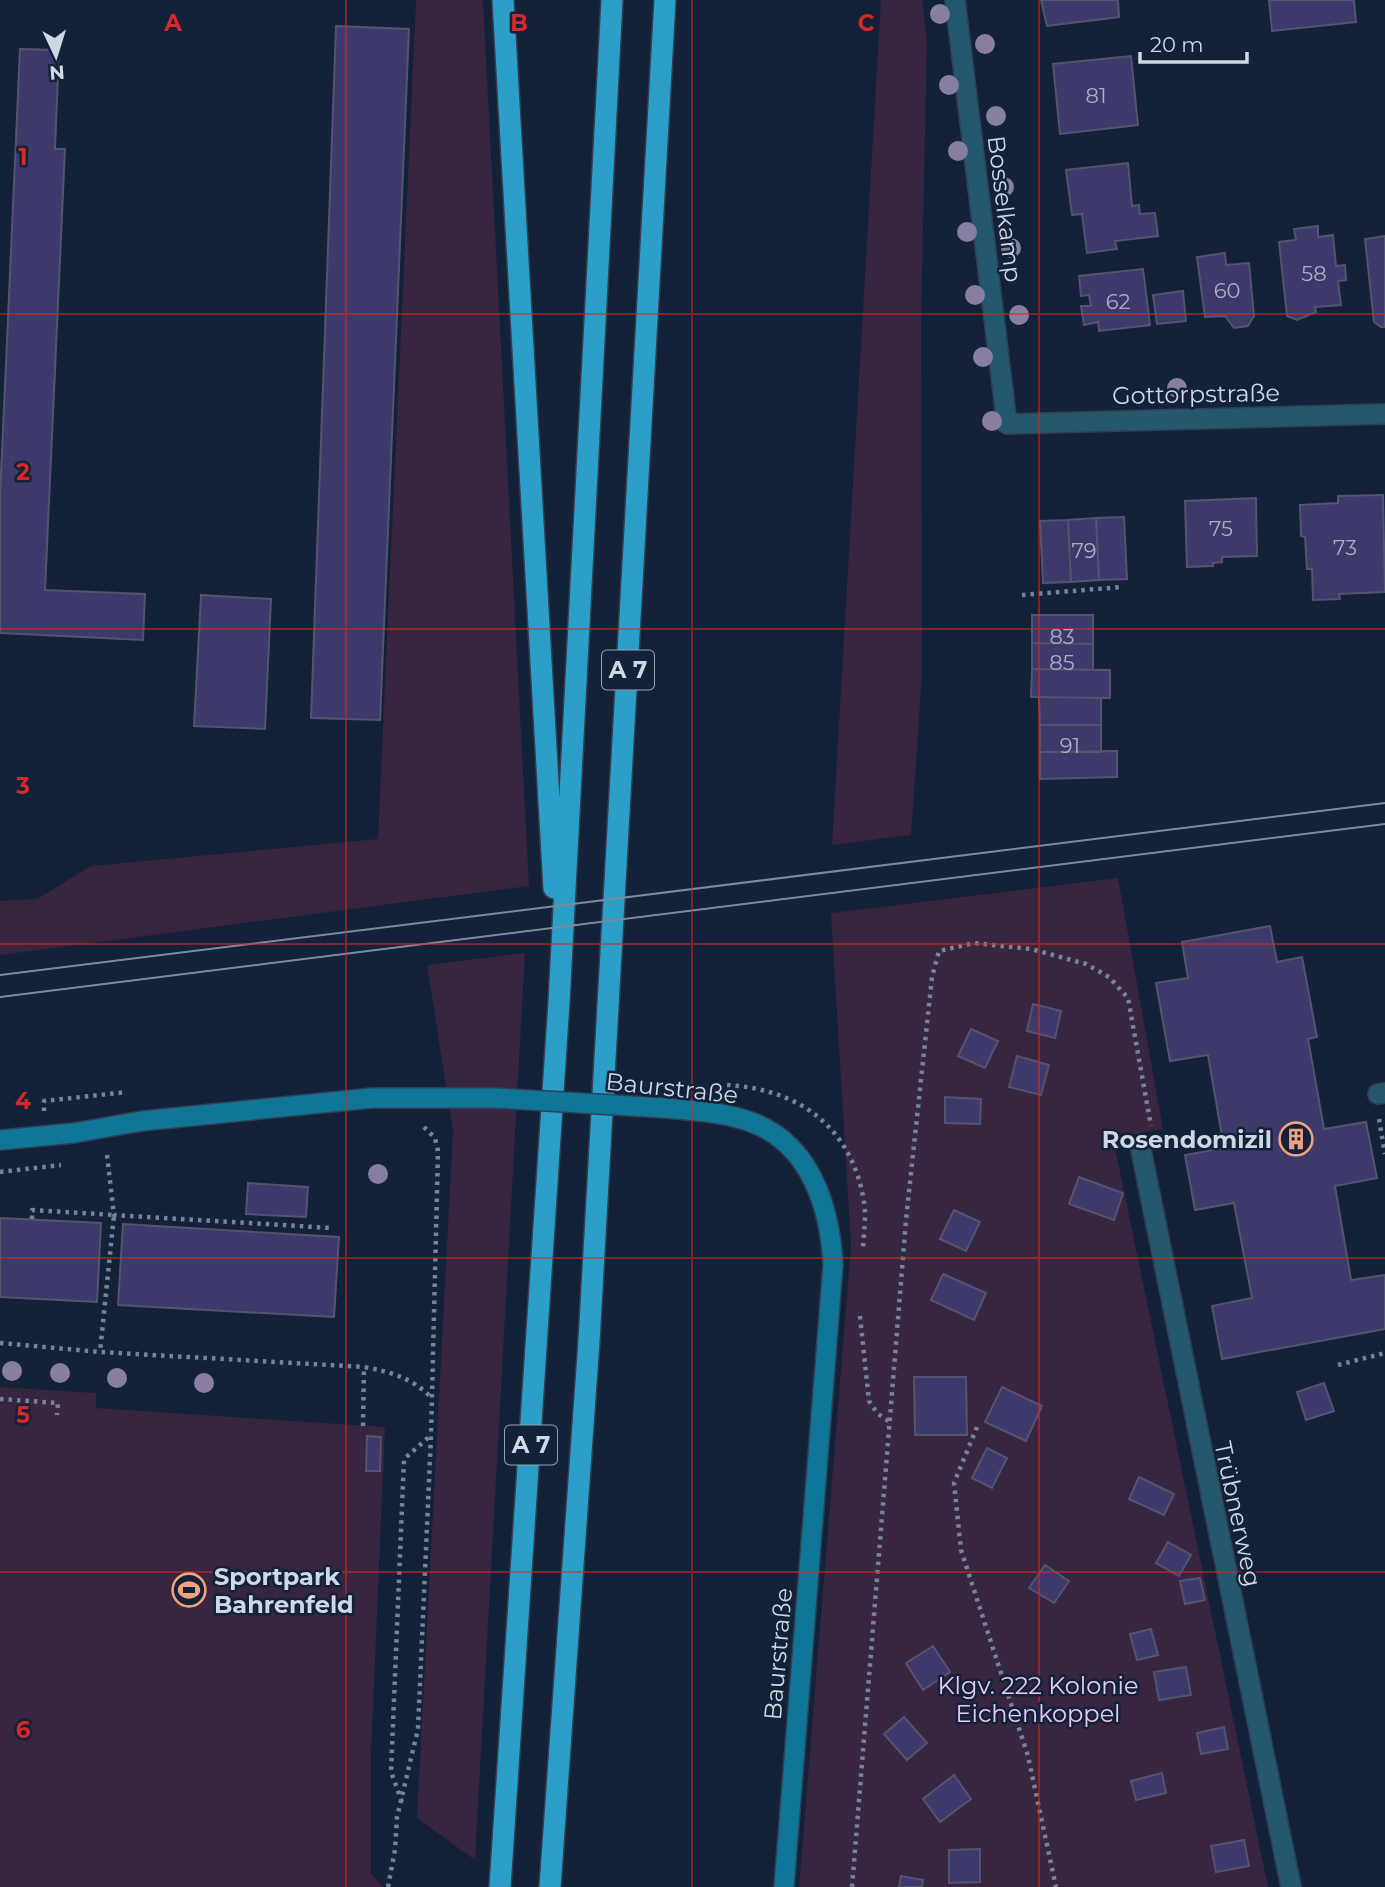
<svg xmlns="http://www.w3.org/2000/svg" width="1385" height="1887" font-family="Montserrat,sans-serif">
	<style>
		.green { fill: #382540 }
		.building { fill: #3d396b; stroke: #545370; stroke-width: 2 }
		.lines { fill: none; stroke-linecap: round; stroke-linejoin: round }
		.minor-casing { stroke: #313f54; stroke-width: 22 }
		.secondary-casing { stroke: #313f54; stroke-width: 22 }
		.motorway-casing { stroke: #313f54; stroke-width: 24 }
		.path { stroke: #788496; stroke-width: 4.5; stroke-dasharray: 3.5 5; stroke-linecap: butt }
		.minor { stroke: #23586d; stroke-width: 19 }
		.secondary { stroke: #107697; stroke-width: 19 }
		.motorway { stroke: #2b9fc8; stroke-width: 21 }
		.tram { stroke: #7e8a9b; stroke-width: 2 }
		.secondary-bridge-casing { stroke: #313f54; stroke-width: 22; stroke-linecap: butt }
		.secondary-bridge { stroke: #107697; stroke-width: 19 }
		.tree { fill: #887ea0 }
		.grid { fill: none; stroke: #d62828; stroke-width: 2; stroke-opacity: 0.55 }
		.labels { text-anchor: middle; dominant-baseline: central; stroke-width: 5; stroke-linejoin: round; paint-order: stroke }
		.number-label { font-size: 21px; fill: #a9b0c6 }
		.shield { fill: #132238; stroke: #95a1b1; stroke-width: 2 }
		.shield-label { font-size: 23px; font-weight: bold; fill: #cdd7e5 }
		.street-label { font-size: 24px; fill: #cdd7e5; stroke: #132238 }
		.poi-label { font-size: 24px; font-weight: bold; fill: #cdd7e5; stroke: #132238; text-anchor: end }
		.park-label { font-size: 24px; fill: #e7c9f5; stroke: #132238 }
		.grid-label { font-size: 23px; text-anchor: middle; font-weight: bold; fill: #d62828; stroke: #132238; stroke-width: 5; stroke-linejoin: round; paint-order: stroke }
	</style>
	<rect width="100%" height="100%" fill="#132238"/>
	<path class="green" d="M416 0H483L529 886 0 955V901L37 899 91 866 378 839Z
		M881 0H922L927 40 921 322 922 675 911 835 832 845Z
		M1118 878 1163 1129 1113 1138 1268 1887H799L851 1246 831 913Z
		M525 953 475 1860 417 1818 453 1131 427 965Z
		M0 1387 96 1393V1408L385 1427 371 1753V1873L383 1887H0Z"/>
	<path class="building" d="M1041 0H1118L1119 17 1047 26Z
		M1269 0H1354L1356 22 1272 31Z
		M336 26 409 29 380 720 311 718Z
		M20 49 59 50 55 149H65L45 590 145 594 143 640 0 633V497Z
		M1131 56 1138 125 1060 134 1053 64Z
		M1128 163 1132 206 1139 205 1140 214 1155 213 1158 236 1115 241 1117 249 1087 253 1082 214 1072 215 1066 170Z
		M1318 226V237L1333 235 1336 266 1345 265 1346 280 1338 281 1341 305 1315 307 1316 312 1297 320 1287 316 1279 242 1296 240 1294 229Z
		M1385 236V327H1381L1374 322 1365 239Z
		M1225 253 1226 265 1249 263 1254 316 1248 326 1234 328 1225 316 1205 317 1197 257Z
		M1143 269 1150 325 1099 331 1098 322 1084 325 1081 306H1091L1089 295 1081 296 1079 276Z
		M1183 291 1186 321 1157 324 1153 295Z
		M1383 495 1385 592 1339 594 1340 599 1313 600 1312 569H1307L1305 537 1301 536 1300 505 1338 503V496Z
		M1256 498 1257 556 1222 557V562L1213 563V566L1187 567 1185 501Z
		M1124 517 1127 579 1099 580 1096 518Z
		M1096 518 1099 580 1071 582 1068 520Z
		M1068 520 1071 582 1043 583 1040 521Z
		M201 595 271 599 265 729 194 726Z
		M1032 615H1093V644L1032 643Z
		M1032 643 1093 644V670L1032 669Z
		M1032 669 1110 670V698L1031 697Z
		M1039 697 1101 698V725H1040Z
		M1040 725H1101V752H1040Z
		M1117 751V777L1040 779V752Z
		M1270 926 1277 962 1302 957 1317 1037 1308 1039 1324 1129 1366 1122 1377 1178 1335 1186 1351 1280 1385 1275V1329L1222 1359 1212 1306 1252 1298 1234 1203 1195 1210 1185 1155 1224 1148 1208 1055 1170 1061 1156 983 1188 978 1182 942Z
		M1033 1004 1061 1011 1055 1038 1027 1031Z
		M971 1029 998 1041 985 1068 958 1056Z
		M1017 1056 1049 1065 1041 1095 1009 1087Z
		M945 1097 981 1099 980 1124 945 1123Z
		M1079 1177 1123 1193 1114 1220 1069 1204Z
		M248 1183 308 1187 306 1217 246 1214Z
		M954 1210 980 1222 966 1251 940 1239Z
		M0 1218 101 1223 97 1302 0 1297Z
		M123 1224 339 1237 334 1317 118 1305Z
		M943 1274 986 1293 974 1320 931 1300Z
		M914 1377H966L967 1435H915Z
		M1324 1383 1334 1411 1306 1420 1297 1392Z
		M1002 1387 1042 1406 1026 1441 985 1422Z
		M367 1436 381 1437 380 1471H366Z
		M987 1448 1007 1458 992 1488 972 1478Z
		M1139 1477 1174 1494 1164 1515 1129 1499Z
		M1168 1542 1191 1555 1179 1576 1156 1563Z
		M1045 1565 1069 1581 1054 1603 1029 1588Z
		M1200 1578 1205 1600 1185 1604 1180 1581Z
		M1151 1629 1158 1655 1137 1660 1130 1634Z
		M933 1646 950 1672 923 1690 906 1663Z
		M1186 1667 1191 1695 1159 1700 1154 1672Z
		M904 1717 927 1743 907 1760 884 1734Z
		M1224 1727 1228 1749 1201 1754 1197 1733Z
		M1162 1773 1166 1793 1136 1800 1131 1781Z
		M954 1775 971 1799 940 1822 923 1799Z
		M1244 1840 1249 1866 1216 1872 1211 1846Z
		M980 1849V1882L949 1883V1850Z
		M901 1876 923 1880 922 1887H899Z"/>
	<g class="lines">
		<defs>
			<path id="minor" d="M955 0 1007 424 1385 414
				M1378 1094 1385 1093
				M1141 1150 1291 1887"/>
			<path id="secondary" d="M665 1108C694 1111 724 1112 751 1122 811 1144 830 1208 833 1265L784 1887
				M0 1140 74 1133 142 1121 372 1098H496"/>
			<path id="motorway" d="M503 0 554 888
				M500 1887 559 1002 612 0
				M550 1887 589 1341 665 0"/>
		</defs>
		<use href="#minor" class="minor-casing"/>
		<use href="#secondary" class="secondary-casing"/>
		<use href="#motorway" class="motorway-casing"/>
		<path class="path" d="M1022 595 1122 587
			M727 1085C799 1089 852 1127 864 1202 867 1217 863 1235 863 1251
			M44 1111V1101L127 1092
			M1379 1119 1385 1154
			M107 1155 114 1215 331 1228
			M0 1172 61 1165
			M32 1219V1210L114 1215 100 1352
			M860 1316 869 1401 877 1413 891 1423
			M0 1343 100 1352 364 1367C391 1372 410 1377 431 1397
			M1338 1365 1385 1353
			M0 1399 58 1403 57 1415
			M363 1426 364 1367
			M977 1427 954 1483 961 1550 1028 1756 1056 1887
			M402 1802 391 1772 404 1459 430 1436
			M388 1887 395 1850 397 1817 418 1729 431 1436 438 1151 435 1138 424 1127
			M852 1887 906 1220 932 977 939 951 974 943 1031 949 1086 964 1109 977 1128 998 1151 1126"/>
		<use href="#minor" class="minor"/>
		<use href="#secondary" class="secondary"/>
		<use href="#motorway" class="motorway"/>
		<path class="tram" d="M0 975 1385 803
			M0 997 1385 824"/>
		<defs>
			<path id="secondary-bridge" d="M496 1098 665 1108"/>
		</defs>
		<use href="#secondary-bridge" class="secondary-bridge-casing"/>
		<use href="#secondary-bridge" class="secondary-bridge"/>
	</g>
	<g class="tree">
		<circle cx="940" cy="14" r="10"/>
		<circle cx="985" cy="44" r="10"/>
		<circle cx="949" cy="85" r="10"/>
		<circle cx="996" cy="116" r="10"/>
		<circle cx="958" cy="151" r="10"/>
		<circle cx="1004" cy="187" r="10"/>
		<circle cx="967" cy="232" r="10"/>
		<circle cx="1011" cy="248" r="10"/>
		<circle cx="975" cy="295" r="10"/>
		<circle cx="1019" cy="315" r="10"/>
		<circle cx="983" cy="357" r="10"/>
		<circle cx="1177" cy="388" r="10"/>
		<circle cx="992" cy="421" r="10"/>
		<circle cx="378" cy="1174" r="10"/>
		<circle cx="12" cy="1371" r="10"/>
		<circle cx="60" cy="1373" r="10"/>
		<circle cx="117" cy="1378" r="10"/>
		<circle cx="204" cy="1383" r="10"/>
	</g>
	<path class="grid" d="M346 0V1887M692 0V1887M1039 0V1887M0 314H1385M0 629H1385M0 944H1385M0 1258H1385M0 1572H1385"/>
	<defs>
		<symbol id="building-ring" viewBox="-11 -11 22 22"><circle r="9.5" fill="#132238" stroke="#f2a07f" stroke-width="1.5"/><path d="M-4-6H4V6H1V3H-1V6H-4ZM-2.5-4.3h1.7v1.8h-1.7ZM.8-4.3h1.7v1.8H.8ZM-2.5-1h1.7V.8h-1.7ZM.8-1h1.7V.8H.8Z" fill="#f2a07f"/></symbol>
		<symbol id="stadium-ring" viewBox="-11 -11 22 22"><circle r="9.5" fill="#132238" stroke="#f2a07f" stroke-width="1.5"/><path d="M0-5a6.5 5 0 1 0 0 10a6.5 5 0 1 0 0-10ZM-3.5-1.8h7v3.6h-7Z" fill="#f2a07f"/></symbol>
	</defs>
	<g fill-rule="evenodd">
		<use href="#building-ring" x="1277" y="1120" width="38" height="38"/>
		<use href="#stadium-ring" x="170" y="1571" width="38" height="38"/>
	</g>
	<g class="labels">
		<g class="number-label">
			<text x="1096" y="95">81</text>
			<text x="1314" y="273">58</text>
			<text x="1227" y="290">60</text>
			<text x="1118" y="301">62</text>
			<text x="1221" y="528">75</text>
			<text x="1345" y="547">73</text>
			<text x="1084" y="550">79</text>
			<text x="1062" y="636">83</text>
			<text x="1062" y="662">85</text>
			<text x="1070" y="745">91</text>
		</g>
		<g class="shield">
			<rect x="602" y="650.5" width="52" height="39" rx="5"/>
			<rect x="505" y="1425.5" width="52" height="39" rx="5"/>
		</g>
		<g class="shield-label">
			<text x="628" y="670">A 7</text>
			<text x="531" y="1445">A 7</text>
		</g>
		<g class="street-label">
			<text transform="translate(1005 209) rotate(83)">Bosselkamp</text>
			<text transform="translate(1196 394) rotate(-1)">Gottorpstraße</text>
			<text transform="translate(672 1088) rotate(6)">Baurstraße</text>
			<text transform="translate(1238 1514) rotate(78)">Trübnerweg</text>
			<text transform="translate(778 1654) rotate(-85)">Baurstraße</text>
		</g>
		<g class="poi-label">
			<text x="1272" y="1139">Rosendomizil</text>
			<text x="214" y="1576" text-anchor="start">Sportpark<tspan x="214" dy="28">Bahrenfeld</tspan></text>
		</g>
		<g class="park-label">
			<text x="1038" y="1685">Klgv. 222 Kolonie<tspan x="1038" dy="28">Eichenkoppel</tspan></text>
		</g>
	</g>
	<g class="grid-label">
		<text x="173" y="31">A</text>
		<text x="519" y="31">B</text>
		<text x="866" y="31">C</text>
		<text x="23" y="165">1</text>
		<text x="23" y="480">2</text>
		<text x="23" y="794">3</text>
		<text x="23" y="1109">4</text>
		<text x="23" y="1423">5</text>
		<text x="23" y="1738">6</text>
	</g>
	<g transform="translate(56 56) rotate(176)" stroke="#132238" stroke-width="5" paint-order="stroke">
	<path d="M0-5L12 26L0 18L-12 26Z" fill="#cdd7e5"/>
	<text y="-10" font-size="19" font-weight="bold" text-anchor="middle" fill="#cdd7e5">N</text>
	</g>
	<path d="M1140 52v10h107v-10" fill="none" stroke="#cdd7e5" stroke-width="3.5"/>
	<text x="1150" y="52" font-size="21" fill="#cdd7e5" stroke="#132238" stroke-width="5" paint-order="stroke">20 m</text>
</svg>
